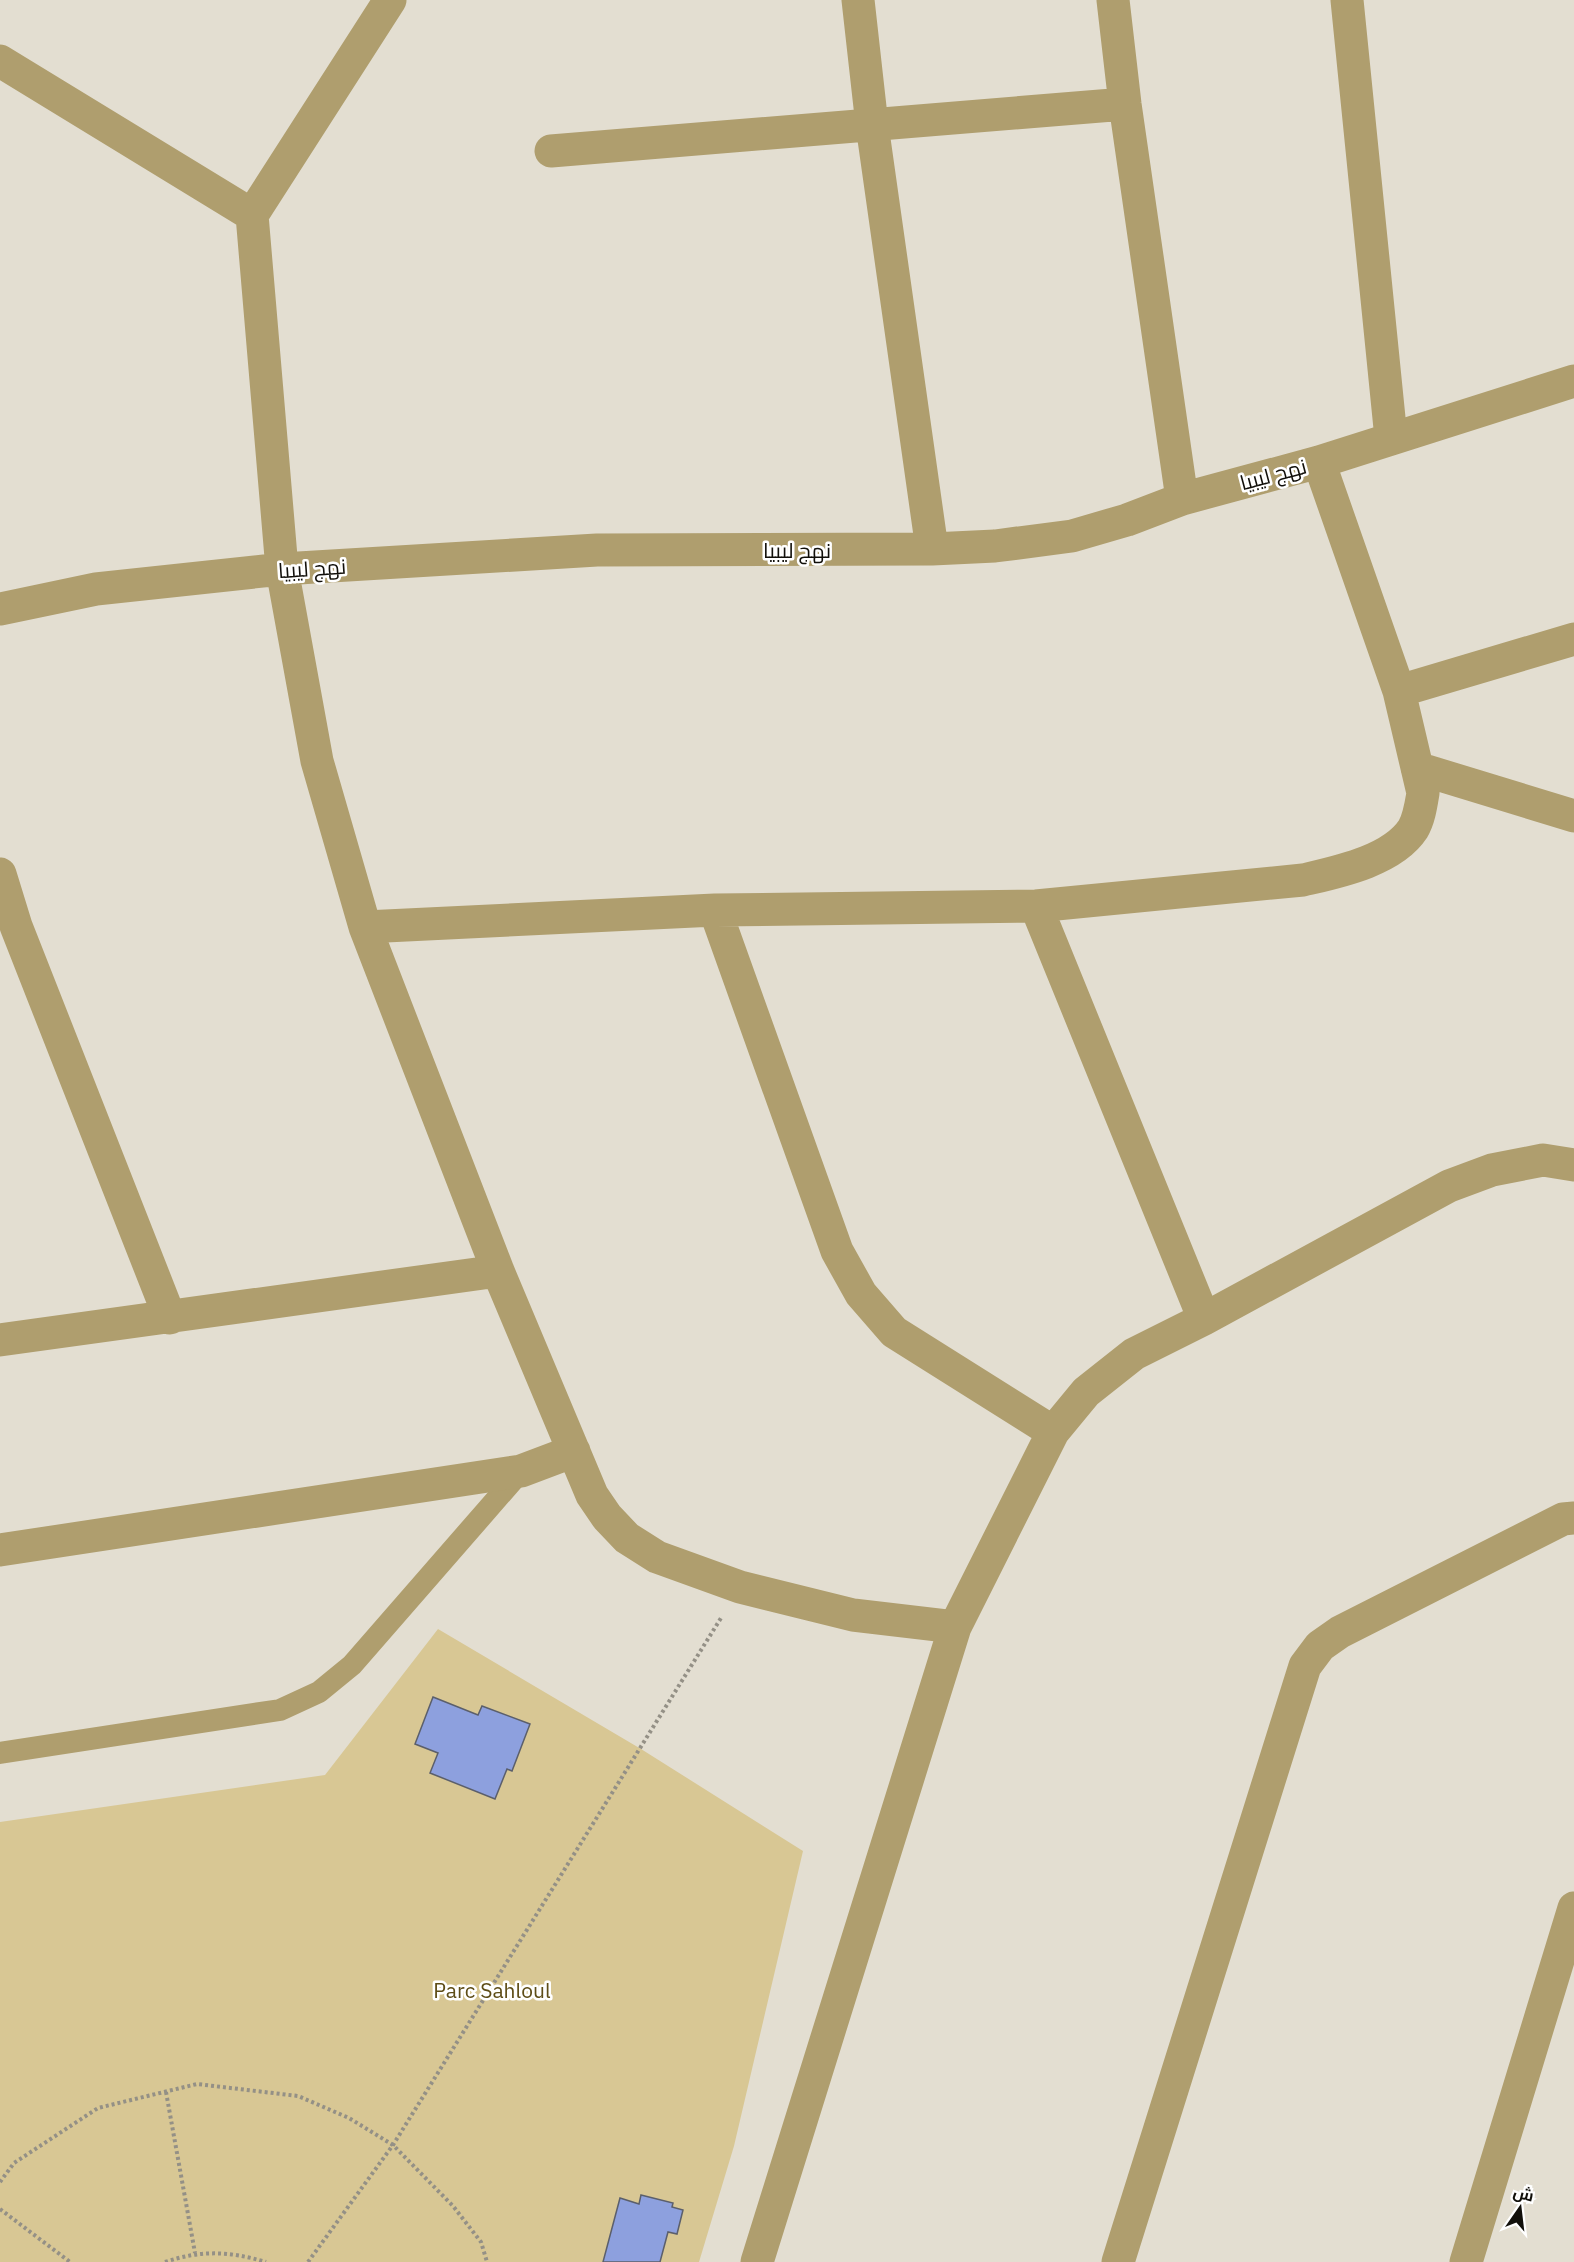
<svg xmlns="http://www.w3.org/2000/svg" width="1574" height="2262" font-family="'IBM Plex Sans',Cairo,sans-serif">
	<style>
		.green { fill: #d8c794 }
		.building { fill: #8da0de; stroke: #5b5f6b; stroke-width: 1.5 }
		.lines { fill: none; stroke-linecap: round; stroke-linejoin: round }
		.path { stroke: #949086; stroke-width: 4; stroke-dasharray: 3 3; stroke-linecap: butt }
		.lane { stroke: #af9e6e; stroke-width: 22 }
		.street { stroke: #af9e6e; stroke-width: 33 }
		.labels { text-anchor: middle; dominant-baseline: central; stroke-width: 5; stroke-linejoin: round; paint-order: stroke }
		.street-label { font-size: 21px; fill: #110f0a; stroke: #fff }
		.park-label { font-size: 21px; fill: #5e4d17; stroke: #fff }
	</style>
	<rect width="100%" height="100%" fill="#e3ded1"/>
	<path class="green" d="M438 1629 641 1749 803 1851 734 2146 699 2262H0V1822L325 1775Z"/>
	<path class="building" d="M433 1697 478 1715 482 1706 530 1724 512 1771 507 1769 495 1799 430 1773 438 1753 415 1744Z
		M641 2195 673 2203 672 2207 683 2210 677 2234 668 2232 660 2262H603L620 2198 639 2204Z"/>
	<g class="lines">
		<path class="path" d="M166 2092 195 2253
			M0 2182 14 2163 98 2108 197 2084 298 2096 349 2118 393 2145 453 2206 481 2242 487 2262
			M0 2209 70 2262
			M165 2262C201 2250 229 2251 266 2262
			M308 2262 393 2145 721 1618"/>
		<path class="lane" d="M0 1753 280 1710 319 1692 352 1665 521 1471"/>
		<path class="street" d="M858 0 872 125 932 549
			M1113 0 1125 104 1182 499
			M1347 0 1391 438
			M0 61 252 215 390 0
			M551 151 1125 104
			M252 215 282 569 317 761 365 927 498 1271 592 1495 607 1517 627 1538 657 1557 740 1587 853 1615 955 1627
			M1319 462 1399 691 1574 639
			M0 609 96 589 282 569 597 550 932 549 995 546 1072 536 1127 520 1182 499 1319 462 1574 381
			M1417 768 1574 816
			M0 874 16 926 170 1318
			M1036 906 1204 1319
			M715 910 837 1251 861 1294 894 1332 1053 1432
			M365 927 715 910 1036 906 1303 880C1337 872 1392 861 1413 829 1419 819 1421 805 1423 793L1399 691
			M0 1340 498 1271
			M0 1550 521 1471 574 1451
			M757 2262 955 1627 1053 1432 1086 1392 1134 1354 1204 1319 1449 1186 1492 1170 1543 1160 1574 1165
			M1118 2262 1305 1666 1320 1646 1340 1632 1563 1519 1574 1518
			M1466 2262 1574 1908"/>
	</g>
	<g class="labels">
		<g class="street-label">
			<text transform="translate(1273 474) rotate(-15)">نهج ليبيا</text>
			<text x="797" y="550">نهج ليبيا</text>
			<text transform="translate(312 568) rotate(-4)">نهج ليبيا</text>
		</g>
		<g class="park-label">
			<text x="492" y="1990">Parc Sahloul</text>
		</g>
	</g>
	<g transform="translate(1520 2208) rotate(14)" stroke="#ffffff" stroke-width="4.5" paint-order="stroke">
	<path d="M0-4.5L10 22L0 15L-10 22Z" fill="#110f0a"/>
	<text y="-9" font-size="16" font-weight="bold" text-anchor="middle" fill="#110f0a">ش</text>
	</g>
</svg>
